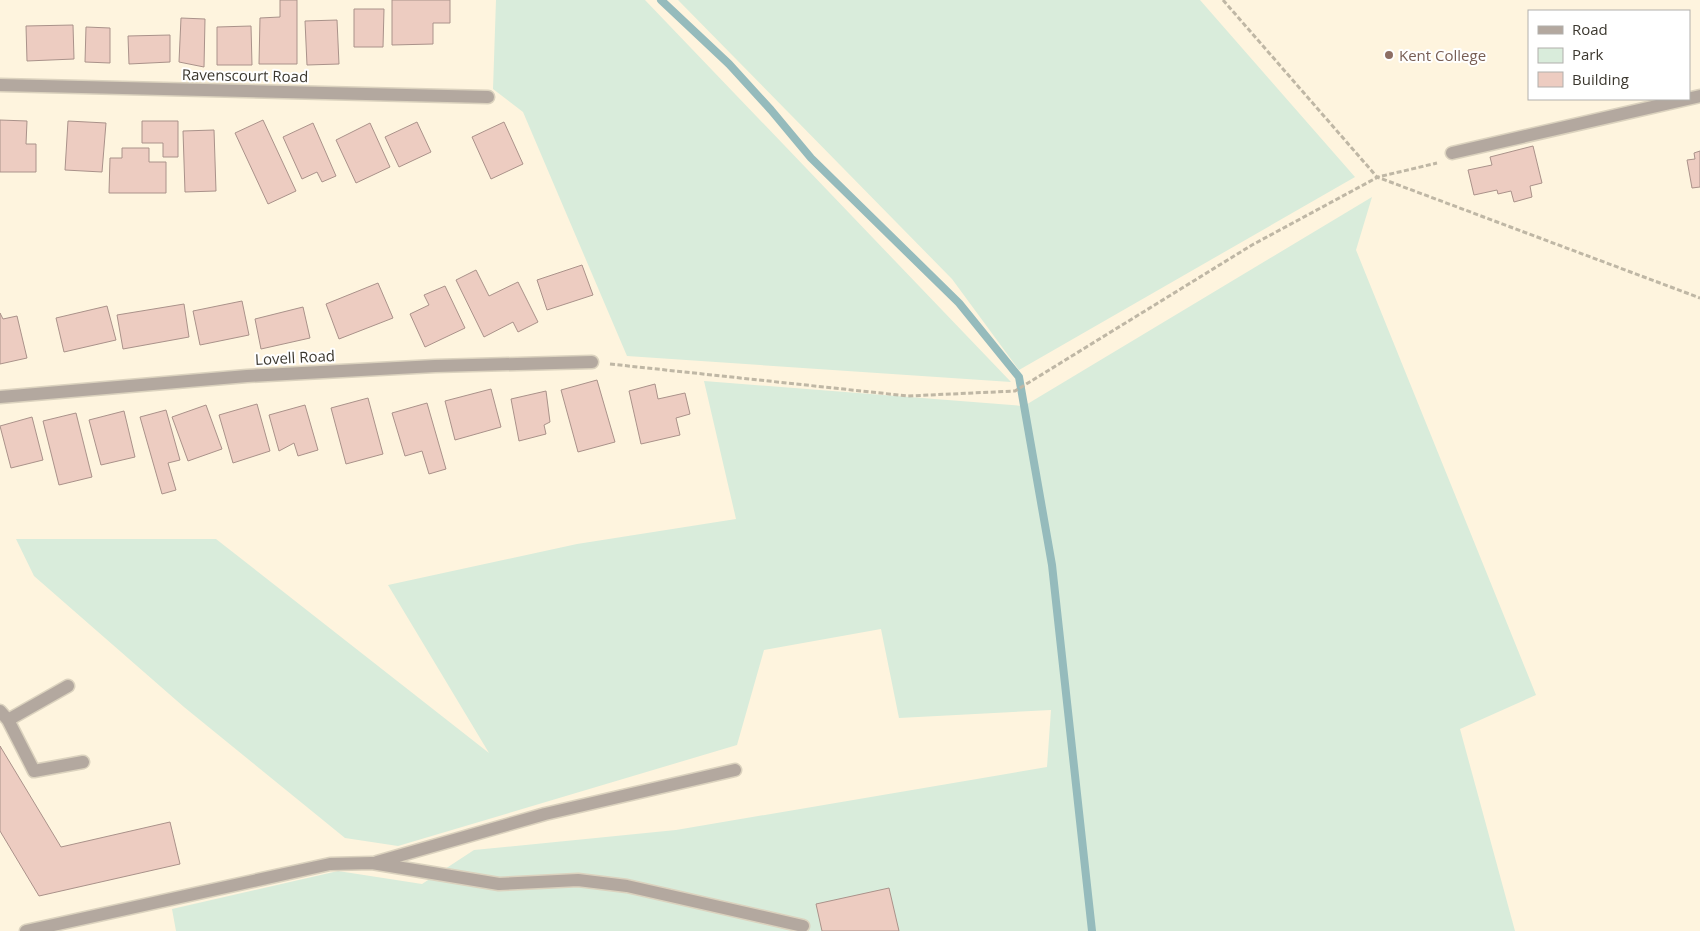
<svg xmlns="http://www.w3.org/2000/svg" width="1700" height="931" font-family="'Open Sans',sans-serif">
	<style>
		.green { fill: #d9ecdb }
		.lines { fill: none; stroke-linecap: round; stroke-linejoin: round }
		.stream { stroke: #95bbbc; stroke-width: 8 }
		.building { fill: #edccc1; stroke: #aa928a }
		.minor-casing { stroke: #dbd2be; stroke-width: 15 }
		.path { stroke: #bfb7a5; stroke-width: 3; stroke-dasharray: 5 2.5; stroke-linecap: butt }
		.minor { stroke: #b3a89f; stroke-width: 12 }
		.education-dot { fill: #8d6e63; stroke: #fff; stroke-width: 2 }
		.labels { text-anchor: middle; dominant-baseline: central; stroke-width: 4; stroke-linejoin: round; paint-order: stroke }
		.education-label { font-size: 15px; fill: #785e54; stroke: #fff; text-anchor: start }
		.street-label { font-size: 15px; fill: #3c382f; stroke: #fff }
	</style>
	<rect width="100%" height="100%" fill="#fef4de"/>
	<path class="green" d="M496 0H645L1011 382 627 356 523 112 493 89Z
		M678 0H1200L1355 177 1019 370 952 279Z
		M1372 197 1356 250 1536 695 1460 729 1515 931H176L172 909 338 871 422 884 474 850 676 830 1047 767 1051 710 899 718 881 629 764 650 737 745 398 846 345 838 184 707 34 576 16 539H216L489 753 388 585 577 544 736 519 704 381 1024 406Z"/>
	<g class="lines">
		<path class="stream" d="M661 0 729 64 771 110 811 158 959 303 1019 377 1052 565 1092 931"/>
	</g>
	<path class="building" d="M280 0H297V64H259L260 18 280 17Z
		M392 0H450V23H433V44L392 45Z
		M354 9H384L383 47H354Z
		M181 18 205 19 204 67 179 62Z
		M337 20 339 64 307 65 305 21Z
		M73 25 74 59 27 61 26 26Z
		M251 26 252 65H217V27Z
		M86 27 110 28V63L85 62Z
		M170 35V62L129 64 128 36Z
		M0 120 27 121 26 144H36V172H0Z
		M263 120 296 191 268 204 235 133Z
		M68 121 106 123 102 172 65 170Z
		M142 121H178V157H163V143H142Z
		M417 122 431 152 399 167 385 137Z
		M504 122 523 164 491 179 472 137Z
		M313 123 336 176 322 182 317 172 302 179 283 137Z
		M370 123 390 167 356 183 336 140Z
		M214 130 216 191 185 192 183 131Z
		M1533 146 1542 183 1530 186 1532 197 1514 202 1511 191 1498 194 1497 190 1474 195 1468 170 1492 165 1490 157Z
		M122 148H149V162H166V193H109L110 158H122Z
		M1700 151V187L1692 188 1687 160 1695 159 1694 153Z
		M582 265 593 295 547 310 537 280Z
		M476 270 489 296 518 282 538 322 518 332 513 322 484 337 456 280Z
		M378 283 393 318 339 339 326 304Z
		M445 286 465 328 425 347 410 314 429 305 424 295Z
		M242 301 249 335 200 345 193 311Z
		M184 304 189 337 123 349 117 315Z
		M107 306 116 340 64 352 56 318Z
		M303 307 310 338 261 349 255 319Z
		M0 313 3 319 17 316 27 358 0 364Z
		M597 380 615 442 578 452 561 390Z
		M655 384 658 399 685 393 690 414 676 418 680 435 641 444 629 391Z
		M491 389 501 427 455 440 445 401Z
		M546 391 550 422 544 425 546 434 519 441 511 399Z
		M368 398 383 454 346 464 331 408Z
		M427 403 446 469 429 474 422 451 405 456 392 413Z
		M257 404 270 451 233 463 219 415Z
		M206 405 222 449 188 461 172 417Z
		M305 405 318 450 298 456 294 443 279 451 269 415Z
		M166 410 180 460 168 463 176 490 162 494 140 417Z
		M124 411 135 457 101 465 89 420Z
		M76 413 92 477 59 485 43 421Z
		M32 417 43 460 11 468 0 426Z
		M0 746 61 847 170 822 180 864 39 896 0 831Z
		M889 888 899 931H822L816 904Z"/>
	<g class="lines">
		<defs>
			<path id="minor" d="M0 85 488 97
				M1452 153 1700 96
				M0 397 247 376 435 366 592 362
				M0 711 8 720 34 771 83 762
				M8 720 68 686
				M377 862 545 814 735 770
				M26 931 330 864 372 863 499 884 578 880 627 886 803 926"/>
		</defs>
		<use href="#minor" class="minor-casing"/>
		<path class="path" d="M1223 0 1377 177 1700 298
			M610 364 908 396 1015 391 1252 245 1378 177 1437 163"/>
		<use href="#minor" class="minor"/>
	</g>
	<circle class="education-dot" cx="1389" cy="55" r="5"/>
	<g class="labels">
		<g class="education-label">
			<text x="1399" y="55">Kent College</text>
		</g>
		<g class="street-label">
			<text transform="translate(245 75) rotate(1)">Ravenscourt Road</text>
			<text transform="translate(295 357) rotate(-3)">Lovell Road</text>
		</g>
	</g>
	<rect x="1528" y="10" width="162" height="90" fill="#ffffff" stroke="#b1afac"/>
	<rect x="1538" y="26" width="25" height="8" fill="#b3a89f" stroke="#b1afac"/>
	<text x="1572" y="35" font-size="15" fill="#3c382f">Road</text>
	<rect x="1538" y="48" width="25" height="15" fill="#d9ecdb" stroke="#b1afac"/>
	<text x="1572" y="60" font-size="15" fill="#3c382f">Park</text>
	<rect x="1538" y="72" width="25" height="15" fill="#edccc1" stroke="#b1afac"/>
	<text x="1572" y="85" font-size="15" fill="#3c382f">Building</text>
</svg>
